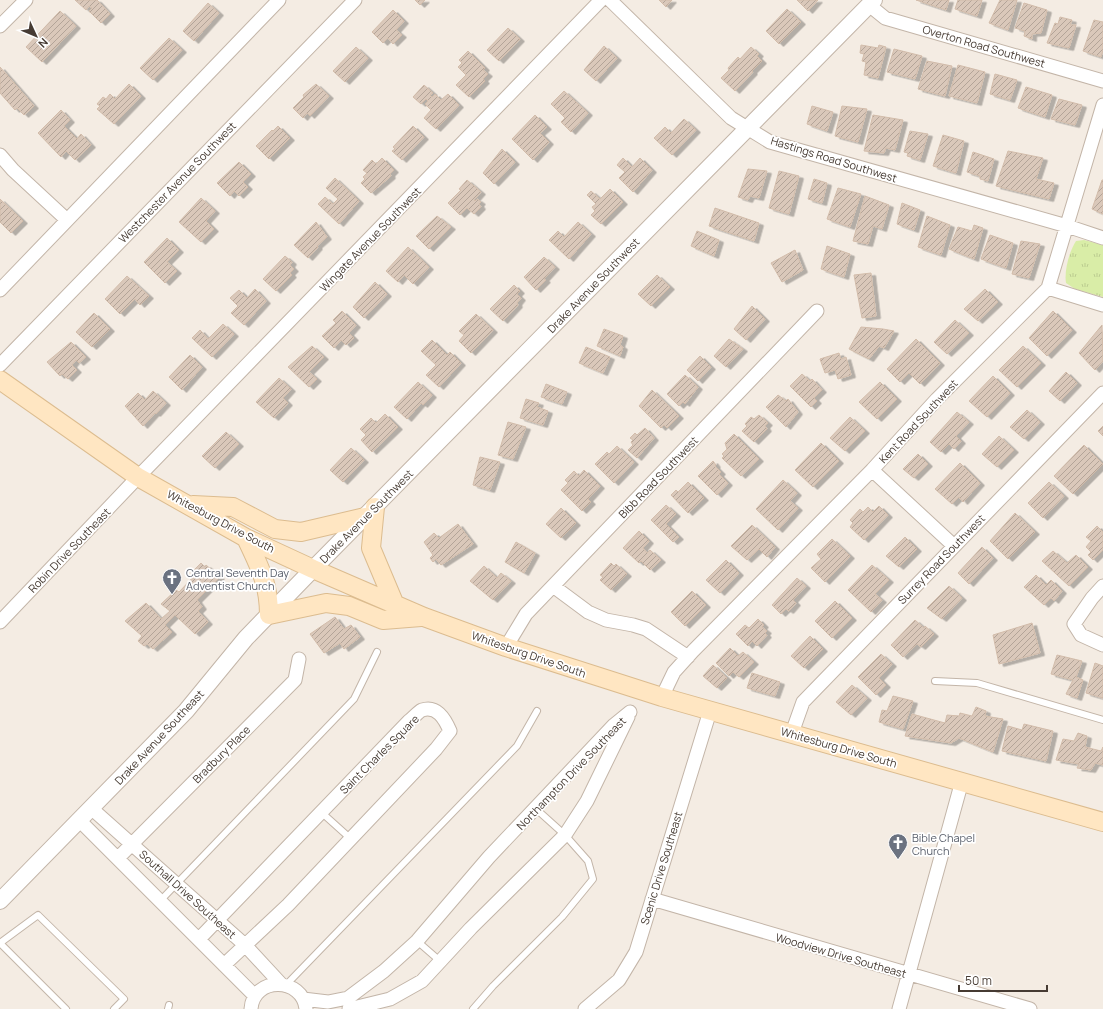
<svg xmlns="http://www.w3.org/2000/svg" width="1103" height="1009" font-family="Manrope,sans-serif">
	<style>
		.park { fill: url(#park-tufts) }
		.building { fill: url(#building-hatch); stroke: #d2bcaa; filter: url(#shadow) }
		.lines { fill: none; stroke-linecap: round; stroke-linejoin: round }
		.service-casing { stroke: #c3b5a8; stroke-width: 8 }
		.minor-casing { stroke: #c3b5a8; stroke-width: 15 }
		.tertiary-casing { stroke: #c3b5a8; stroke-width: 18 }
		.secondary-casing { stroke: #dcbc8f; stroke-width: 20 }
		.service { stroke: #fff; stroke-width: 6 }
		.minor { stroke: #fff; stroke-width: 13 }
		.tertiary { stroke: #fff; stroke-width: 16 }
		.secondary { stroke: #ffe6c2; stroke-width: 18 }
		.labels { text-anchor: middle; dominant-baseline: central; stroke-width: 3.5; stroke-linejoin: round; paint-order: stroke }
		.street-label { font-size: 11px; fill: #463b33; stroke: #fff }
		.worship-label { font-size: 11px; fill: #5b616d; stroke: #fff; text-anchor: start }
	</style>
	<defs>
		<pattern id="park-tufts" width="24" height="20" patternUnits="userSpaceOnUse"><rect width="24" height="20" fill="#d9eda7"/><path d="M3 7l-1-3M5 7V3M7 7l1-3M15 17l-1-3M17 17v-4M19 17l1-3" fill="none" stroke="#bccc90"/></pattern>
		<pattern id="building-hatch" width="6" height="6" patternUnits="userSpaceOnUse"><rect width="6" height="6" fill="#dac8ba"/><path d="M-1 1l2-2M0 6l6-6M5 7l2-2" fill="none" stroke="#b3a498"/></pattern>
		<filter id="shadow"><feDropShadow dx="4.5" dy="2.5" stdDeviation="0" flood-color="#0004"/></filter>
	</defs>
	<rect width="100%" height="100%" fill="#f4ece3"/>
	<path class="park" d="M1084 240 1103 245V297L1075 289 1066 283C1064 271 1069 252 1076 241Z"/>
	<path class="building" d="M75 0H97L110 14 101 23 89 11 92 8 89 6 86 10Z
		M415 0H425L420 5Z
		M659 0H672L666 7Z
		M797 0H818L808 11Z
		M916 0H949L946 10Z
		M958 0H982L977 16 955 9Z
		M1000 0H1017L1008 30 989 23Z
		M208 3 219 13 194 41 183 31Z
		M1024 3 1047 10 1041 33 1032 34V39L1024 36 1025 31 1015 28Z
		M787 9 801 22 779 44 766 31Z
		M393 10 404 21 396 30 402 35 393 44 388 38 383 43 372 32Z
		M60 11 76 26 42 62 26 47Z
		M1060 17 1072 20 1070 25H1076L1069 48 1047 43 1055 23 1058 24Z
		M1094 20 1103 22V50L1101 57 1083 51Z
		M508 28 520 39 499 61 487 50Z
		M169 38 182 50 153 80 140 68Z
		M861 45 878 48 879 45 886 47 878 78 864 75 866 62 862 61 864 54 860 53Z
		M604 46 617 58 596 81 584 70Z
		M356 47 368 58 345 82 333 71Z
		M751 47 759 54 757 56 762 61 752 71 753 72 735 91 721 78 729 70 728 68 738 57 740 59Z
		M894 49 922 56 915 79 887 72Z
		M468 51 485 68 483 70 488 74 483 79 485 81 469 97 456 85 466 75 458 67 462 63 459 60Z
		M927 61 952 66 945 96 918 89Z
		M958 65 985 72 977 103 949 96Z
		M0 67 34 106 24 115 17 108 15 110 0 93Z
		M995 74 1017 80 1010 100 990 94Z
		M129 84 141 96 114 124 97 109 100 106 97 104 103 97 106 99 110 94 115 99Z
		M316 84 329 96 310 116 307 113 303 118 293 108 304 97 303 95Z
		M424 85 433 93 430 95 432 97 435 94 441 100 448 94 459 105 436 129 424 118 431 110 425 104 428 101 426 99 421 104 413 97Z
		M1026 87 1052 95 1045 117 1018 108Z
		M564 91 588 113 571 132 561 122 565 118 551 104Z
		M1059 99 1082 105 1075 125 1051 119Z
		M812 106 833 112 827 131 807 124Z
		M842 106 867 109 858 142 835 136Z
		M61 110 70 120 64 126 77 139 81 134 91 145 75 160 66 151 61 157 38 133Z
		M535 115 547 127 540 133 549 142 533 160 512 139Z
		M873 115 903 120 895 150 886 148 884 153 864 151Z
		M684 119 696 130 672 155 654 138 665 127 671 133Z
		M278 126 290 138 269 159 256 146 272 130 273 131Z
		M413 126 424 137 402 160 392 151 395 149 393 147Z
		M910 131 928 134 920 160 907 156 908 153 904 152Z
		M943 135 964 141 956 173 933 166Z
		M502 149 515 162 494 184 483 173Z
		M1008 151 1043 158 1036 179 1054 183 1049 199 996 186Z
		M973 152 994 159 988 181 980 179V176L967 172Z
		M382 158 394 170 390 174 391 176 371 193 361 183 365 179 363 177 367 173 363 170 372 160 376 164Z
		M623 158 632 167 640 158 652 170 633 192 619 178 625 172 617 165Z
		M239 162 251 174 243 182 248 187 239 196 234 191 230 196 217 183Z
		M748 169 767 171 759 198 750 196 748 200 738 197Z
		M779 171 799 176 789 214 769 208Z
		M335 178 359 201 339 224 318 204 325 197 333 204 338 199 326 188Z
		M814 179 827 183 822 203 808 199Z
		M467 180 481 192 474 200 475 201 477 199 481 202 479 204 481 207 474 214 467 208 460 215 448 203 461 190 459 189Z
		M1102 180H1103V214L1092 209Z
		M838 188 861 194 850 227 827 219Z
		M610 189 623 202 601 224 591 215 595 211 592 207 596 204 587 195 591 191 600 199Z
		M865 196 889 205 882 229 873 226 868 244 853 241Z
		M201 198 215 211 206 221 214 229 201 242 179 222Z
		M0 199 23 221 11 233 0 222Z
		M902 203 920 210 914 230 897 224Z
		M715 208 759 223 754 241 709 226Z
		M437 216 451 227 429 249 416 236Z
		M927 216 950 225 941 255 918 247Z
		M316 222 327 237 317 246 318 247 308 258 294 245Z
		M578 222 591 234 569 259 549 240 558 231 564 237Z
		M974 225 983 228 974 259 949 249 958 227 972 231Z
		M697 231 719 240 714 256 691 246Z
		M990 235 1013 243 1006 268 981 259Z
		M167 238 179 250 167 262 177 271 165 283 144 262Z
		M1021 241 1040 244 1029 278 1012 274Z
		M827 246 850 254 844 277 821 269Z
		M408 247 429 267 413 284 404 275 398 282 386 271Z
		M795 250 803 270 782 282 771 263Z
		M285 256 292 262 290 265 294 269 290 273 292 275 276 291 263 279Z
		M544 257 555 267 544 279 546 280 536 290 524 277Z
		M871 273 876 316 862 318 854 275Z
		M657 275 670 287 651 306 638 294Z
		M127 276 149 296 140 305 135 299 120 314 105 299Z
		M375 282 387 294 364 318 353 307Z
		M514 285 520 291 517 294 521 298 517 303 518 305 503 321 490 309Z
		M255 289 266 301 244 325 231 313 238 306 230 298 239 290 247 298Z
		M985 289 998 302 978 321 964 309Z
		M752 306 765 319 746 340 734 329Z
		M342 311 356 325 349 333 354 338 346 345 341 340 334 348 322 336 336 323 333 320Z
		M1053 311 1072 330 1047 356 1029 338Z
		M94 313 110 329 92 347 76 332Z
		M476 314 493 330 471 353 459 341 464 335 459 331Z
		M955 320 969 333 947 354 934 342Z
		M223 324 234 334 212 357 192 338 200 330 208 339Z
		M1102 325 1103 361 1095 370 1079 353Z
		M861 327 883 329 894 331 884 348 879 346 869 359 849 349Z
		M604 329 623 336 620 345 623 347 620 356 597 346Z
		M729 339 743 349 726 367 714 356Z
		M916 339 940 363 920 384 909 373 900 382 887 369Z
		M432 340 447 355 450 352 461 363 439 387 426 375 436 365 421 351Z
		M71 342 86 357 79 363 76 360 72 365 77 370 68 379 62 374 60 376 47 362Z
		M312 346 324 357 309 372 317 379 309 387 288 367Z
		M1023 346 1041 363 1017 387 999 370Z
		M586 347 610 357 603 373 579 363Z
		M839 353 841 359 846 357 851 375 838 379 835 370 825 373 820 359Z
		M190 355 202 367 182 390 169 377Z
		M700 356 711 367 698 381 687 370Z
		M1066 372 1077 383 1060 401 1049 391Z
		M802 374 810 381 812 379 822 390 814 398 817 401 811 407 790 386Z
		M685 375 698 387 685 404 683 402 679 406 667 394Z
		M993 376 1010 393 987 417 969 401Z
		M279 378 291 389 283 398 288 403 274 418 256 402Z
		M418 382 432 395 423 405 421 403 407 419 394 407Z
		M880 382 897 399 877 419 859 402Z
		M546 384 567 392 562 404 541 397Z
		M652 390 679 416 667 428 664 425 661 428 639 406Z
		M153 391 166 403 156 414 155 413 143 426 125 406 138 393 145 400Z
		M778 395 786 401 788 399 798 412 786 427 766 407Z
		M526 399 539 403 537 407 548 411 543 425 520 418Z
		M1027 410 1040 422 1024 439 1010 427Z
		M957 412 969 422 956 436 961 441 954 449 949 444 941 452 930 442Z
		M385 414 398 427 372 452 361 440 366 435 360 429 371 418 376 423Z
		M759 415 768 423 765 426 767 429 754 442 742 431 747 426 745 424 751 417 754 419Z
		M850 417 865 431 845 451 830 438Z
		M508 422 526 427 513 459 498 455Z
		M1103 426V436L1098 431Z
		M645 428 654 438 637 458 628 450 633 445 631 442 633 440 630 438 635 433 637 435Z
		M226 432 239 444 215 468 202 456Z
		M734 434 759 459 741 476 722 458 724 456 722 454 727 449 725 443Z
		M999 436 1014 450 997 467 982 454Z
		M821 443 839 461 813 487 795 470Z
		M1084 445 1103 464 1073 494 1054 476Z
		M617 446 634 462 614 483 595 464 607 452 609 454Z
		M351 448 364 460 343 482 330 470Z
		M918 454 928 464 914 478 903 469Z
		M480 457 500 462 490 490 473 485Z
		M713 461 716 465 715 466 721 472 719 474 728 483 717 495 698 476Z
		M960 463 980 483 963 502 959 497 952 504 935 489Z
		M584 470 600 486 588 499 591 502 582 511 561 490 568 483 565 480 574 471 579 476Z
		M783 480 797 493 790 501 798 508 778 530 756 509Z
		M688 482 704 498 688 513 671 495 676 490 678 492Z
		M1049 482 1064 496 1043 518 1028 503Z
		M666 505 676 514 666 524 679 537 673 542 651 520Z
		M879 506 888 515 864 540 850 527 853 523 850 520 860 509 863 512 868 507 873 512Z
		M561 508 576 523 561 538 546 524Z
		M1015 513 1035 532 1008 559 990 541Z
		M458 524 473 544 441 565 436 559 433 562 430 558 433 555 424 542 434 533 439 538Z
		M752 525 775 547 767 557 759 549 747 560 731 546Z
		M1097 526 1103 532V550L1093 560 1088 555 1091 552 1086 547 1091 541 1086 537Z
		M639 531 649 541 643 548 647 553 650 550 661 560 650 570 641 561 639 563 623 548Z
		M905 537 917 549 899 567 886 556Z
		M832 539 850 556 825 582 811 568 821 559 817 554Z
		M516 542 535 553 524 573 505 562Z
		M982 547 993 558 969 584 958 573Z
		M1053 551 1067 563 1076 555 1088 567 1069 586 1042 561Z
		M726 560 739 573 720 593 706 580Z
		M201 563 205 567 206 565 220 577 197 600 202 607 198 611 208 622 195 634 175 615 165 625 172 632 153 649 147 644 144 646 138 641 142 636 125 621 146 603 161 619 170 611 161 604 176 590 179 592 197 573 194 570Z
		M611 563 614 566 616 564 627 574 611 590 600 580 603 577 600 575Z
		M872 565 889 580 875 594 882 600 871 612 848 590Z
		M484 566 497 578 501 573 511 581 493 600 470 581Z
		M1036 575 1046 585 1051 580 1062 591 1054 601 1051 598 1044 605 1024 587Z
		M797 578 806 586 793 600 796 603 789 611 786 609 781 614 772 605Z
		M949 586 962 598 942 619 927 608Z
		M692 591 706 605 685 626 671 612Z
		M835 601 852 618 832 638 815 621Z
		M335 617 344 629 351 625 360 637 344 649 340 643 324 653 310 634Z
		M758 619 764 625 762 627 767 631 765 633 767 635 757 646 752 641 748 646 736 634 745 625 749 628Z
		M915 620 924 628 925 626 934 634 921 647 917 644 903 657 891 645Z
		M1032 623 1040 653 999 664 993 635Z
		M810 636 823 649 804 668 791 656Z
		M730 648 738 656 743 652 754 662 739 677 733 672 729 676 716 663Z
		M881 654 892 664 879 678 886 685 876 695 858 677Z
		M1057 655 1082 661 1076 677 1083 680 1077 698 1066 694 1073 680 1051 674Z
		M1095 663 1103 666V698L1086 693Z
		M713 665 727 678 717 688 703 676Z
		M752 673 780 682 775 696 747 688Z
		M852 685 867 698 851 715 836 702Z
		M893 696 913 701 903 729 879 722 882 710 887 711Z
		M976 707 986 711 985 716 1003 719 993 752 959 738 951 743 905 736 912 714 945 723 947 715 959 716 960 713 972 716Z
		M1024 724 1053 731 1046 761 1002 751 1008 726 1022 730Z
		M1078 733 1087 736 1085 747 1101 751 1103 747V765L1095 763 1091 770 1077 768 1079 764 1056 760 1063 739 1074 741Z"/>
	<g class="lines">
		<defs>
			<path id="service" d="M935 681 977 683 1103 720
				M321 812 351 839
				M160 901 354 699 377 652
				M417 941 440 961
				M0 943 38 915 124 999 114 1009
				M0 943 66 1009
				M286 985 517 746 537 711
				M168 1009 169 1005
				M473 1009 493 986 562 917 593 879 588 861 565 835 535 808"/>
			<path id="minor" d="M610 0 731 118 770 142 1067 226 1103 238
				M869 5 885 18 1103 81
				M0 26 26 0
				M0 155 13 170 67 220
				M1048 288 1103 305
				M0 290 279 0
				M0 365 355 0
				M872 470 953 545
				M553 586 588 612 606 620 633 625 646 629 688 657
				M1103 586 1092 598 1074 624 1081 635 1103 645
				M0 622 138 477 601 0
				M506 647 526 614 817 311
				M662 697 674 672 693 651 872 470 937 399 1048 288 1103 105
				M792 733 803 702 1103 393
				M91 808 245 945 281 984
				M79 820 255 996
				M118 858 295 680 299 659
				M652 899 1030 1009
				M199 939 409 721C413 718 418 712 422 710 437 705 445 719 450 731L436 749 288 905 224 965
				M303 999 328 1002 348 998 384 971 417 941 489 857 614 725 630 712
				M251 1009C253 976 303 977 306 1009
				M349 1009 390 999 422 981 471 928 565 835 587 801 628 717
				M585 1009 619 980 636 952 710 711
				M899 1009 962 781"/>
			<path id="tertiary" d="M0 901 186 711 246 638 313 569 874 0"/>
			<path id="secondary" d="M0 380 138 477 246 538 313 569 424 617 506 647 662 697 1103 822
				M193 505 233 507 275 529 301 532 365 517
				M375 507 371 548 395 605
				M246 538C259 566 269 583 269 615L326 603 349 606 383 620 421 617"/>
		</defs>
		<use href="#service" class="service-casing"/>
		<use href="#minor" class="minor-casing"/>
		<use href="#tertiary" class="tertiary-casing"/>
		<use href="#secondary" class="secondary-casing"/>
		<use href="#service" class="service"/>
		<use href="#minor" class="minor"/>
		<use href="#tertiary" class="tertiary"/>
		<use href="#secondary" class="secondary"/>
	</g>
	<defs>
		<symbol id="church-pin" viewBox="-11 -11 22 30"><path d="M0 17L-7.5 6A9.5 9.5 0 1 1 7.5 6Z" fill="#6b7280" stroke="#fff"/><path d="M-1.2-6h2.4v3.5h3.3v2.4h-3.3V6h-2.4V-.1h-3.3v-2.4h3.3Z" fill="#fff"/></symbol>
	</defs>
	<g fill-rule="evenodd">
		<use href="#church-pin" x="161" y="567" width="22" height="30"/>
		<use href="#church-pin" x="887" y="832" width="22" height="30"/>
	</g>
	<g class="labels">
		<g class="street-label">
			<text transform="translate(984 46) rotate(16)">Overton Road Southwest</text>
			<text transform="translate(834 159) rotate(17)">Hastings Road Southwest</text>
			<text transform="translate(177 182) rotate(-46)">Westchester Avenue Southwest</text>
			<text transform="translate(370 239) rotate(-46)">Wingate Avenue Southwest</text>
			<text transform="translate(593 285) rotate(-46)">Drake Avenue Southwest</text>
			<text transform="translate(918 421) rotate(-47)">Kent Road Southwest</text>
			<text transform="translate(658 477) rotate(-46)">Bibb Road Southwest</text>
			<text transform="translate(366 516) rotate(-45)">Drake Avenue Southwest</text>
			<text transform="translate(221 521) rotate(28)">Whitesburg Drive South</text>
			<text transform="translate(69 550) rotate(-46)">Robin Drive Southeast</text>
			<text transform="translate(941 559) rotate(-46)">Surrey Road Southwest</text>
			<text transform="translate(529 654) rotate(19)">Whitesburg Drive South</text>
			<text transform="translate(159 737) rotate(-47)">Drake Avenue Southeast</text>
			<text transform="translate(839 747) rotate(16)">Whitesburg Drive South</text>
			<text transform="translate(221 754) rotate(-45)">Bradbury Place</text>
			<text transform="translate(379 754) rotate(-45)">Saint Charles Square</text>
			<text transform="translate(571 773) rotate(-46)">Northampton Drive Southeast</text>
			<text transform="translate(661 868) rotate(-73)">Scenic Drive Southeast</text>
			<text transform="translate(188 894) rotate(42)">Southall Drive Southeast</text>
			<text transform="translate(841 955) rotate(16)">Woodview Drive Southeast</text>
		</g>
		<g class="worship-label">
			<text x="186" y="572">Central Seventh Day<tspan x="186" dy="13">Adventist Church</tspan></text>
			<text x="912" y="837">Bible Chapel<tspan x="912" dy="13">Church</tspan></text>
		</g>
	</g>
	<g transform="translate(36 36) rotate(134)" stroke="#ffffff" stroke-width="3" paint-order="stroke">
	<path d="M0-3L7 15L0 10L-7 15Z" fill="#463b33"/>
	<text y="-6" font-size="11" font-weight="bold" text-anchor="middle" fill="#463b33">N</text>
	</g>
	<path d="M959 985v6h88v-6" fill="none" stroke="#463b33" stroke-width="2"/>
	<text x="965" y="985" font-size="12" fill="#463b33" stroke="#ffffff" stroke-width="3" paint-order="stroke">50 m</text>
</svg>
